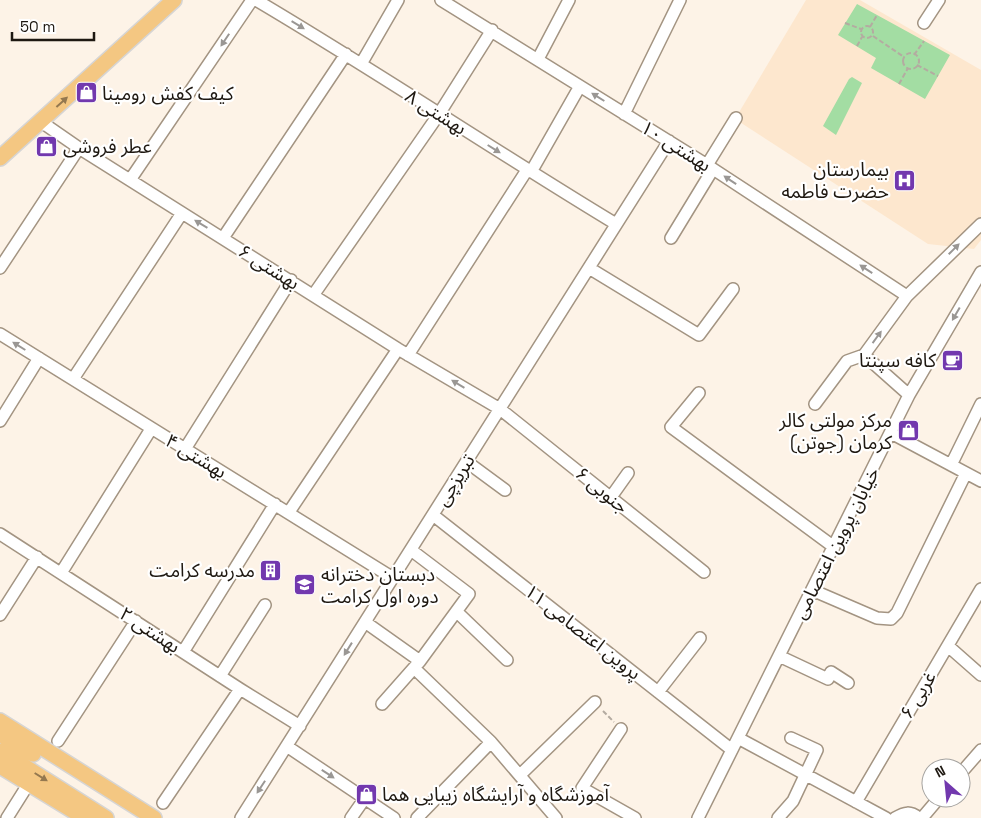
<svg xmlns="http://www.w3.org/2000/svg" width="981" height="818" font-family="'Space Grotesk','Noto Sans Arabic',sans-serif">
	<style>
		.built { fill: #fde7ce }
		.green { fill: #a3dda3 }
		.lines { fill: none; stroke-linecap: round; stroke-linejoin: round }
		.minor-casing { stroke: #a39482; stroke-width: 14 }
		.major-casing { stroke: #d6d5d4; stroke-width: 18 }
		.path { stroke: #b4aba1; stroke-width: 2; stroke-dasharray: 5 2.5; stroke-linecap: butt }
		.minor { stroke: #fff; stroke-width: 11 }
		.major { stroke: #f4c782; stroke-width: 15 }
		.oneway { fill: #9a9794 }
		.oneway2 { fill: #94784f }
		.labels { text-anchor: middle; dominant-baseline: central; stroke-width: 4.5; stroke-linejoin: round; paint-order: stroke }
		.poi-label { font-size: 19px; fill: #1e1811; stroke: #fff; text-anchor: start }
		.street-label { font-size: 19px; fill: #1e1811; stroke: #fff }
	</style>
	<rect width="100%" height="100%" fill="#fdf3e7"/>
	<path class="built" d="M806 0H860L981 70V240L974 249 928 244 735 119Z"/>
	<path class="green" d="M857 4 950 55 925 99 871 68 876 58 838 35Z
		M852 77 862 83 836 135 823 126 849 79Z"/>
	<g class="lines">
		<defs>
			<path id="minor" d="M256 0C378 72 495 151 616 224
				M441 0 707 165 907 296
				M924 23 939 0
				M538 59 569 0
				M361 64 398 0
				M624 114 680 0
				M40 121 79 148 398 349 500 409 704 572
				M707 165 736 118
				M531 172 580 86
				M130 180 252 0
				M223 238 346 54
				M671 238 713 169
				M0 268 79 148
				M589 268 699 335 733 289
				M314 294 439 114 492 30
				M0 334 393 578
				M408 355 527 170
				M73 379 182 213
				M699 393 671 427 834 547
				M909 395 864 355 907 296 981 224
				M815 404 847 361 864 355
				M0 421 39 358
				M891 433 981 481
				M185 449 291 280
				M467 462 505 490
				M951 465 981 404
				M611 497 628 473
				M289 512 398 349
				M433 515 732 750
				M0 534 240 689 300 726
				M61 573 151 429
				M812 590 877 618 891 619 897 613 966 473
				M457 612 507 660
				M0 615 37 557
				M365 622 420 661
				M948 646 981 675
				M183 652 275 504
				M779 656 828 679 831 672 848 683
				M414 668 491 742 556 818
				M220 676 265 605
				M658 692 700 638
				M382 704 420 661 469 594 411 550
				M621 729 582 788 635 818
				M738 738 886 818
				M58 741 136 621
				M288 747 394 818
				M961 773 981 750
				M521 774 595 702
				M856 802 981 589
				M163 803 240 689
				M7 818 29 783
				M241 818 669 141
				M351 818 365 798
				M417 818 491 742
				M698 818 909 395 981 272
				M778 818 793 801 817 750 791 738
				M895 818C905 812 910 811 919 818
				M922 818 939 798"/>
			<path id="major" d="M0 158 174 0
				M0 721 154 818
				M0 734 33 754
				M0 751 106 818
				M0 766 85 818"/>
		</defs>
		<use href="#minor" class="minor-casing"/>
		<use href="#major" class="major-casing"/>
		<path class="path" d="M845 23 861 29
			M861 32a6 6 0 1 1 12 0a6 6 0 1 1-12 0Z
			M870 27 877 15
			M873 36 904 57
			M857 46 862 37
			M903 61a8 8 0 1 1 16 0a8 8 0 1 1-16 0Z
			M914 55 924 41
			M917 65 938 76
			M899 84 908 68
			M603 711 614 722"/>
		<use href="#minor" class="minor"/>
		<use href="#major" class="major"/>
	</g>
	<defs><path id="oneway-solid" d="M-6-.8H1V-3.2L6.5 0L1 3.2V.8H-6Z" transform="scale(1.25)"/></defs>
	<g class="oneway">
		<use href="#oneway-solid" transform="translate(298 25) rotate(31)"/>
		<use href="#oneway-solid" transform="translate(225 40) rotate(124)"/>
		<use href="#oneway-solid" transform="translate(598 97) rotate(-148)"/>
		<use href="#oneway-solid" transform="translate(494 149) rotate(32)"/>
		<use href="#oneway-solid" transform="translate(730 180) rotate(-146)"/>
		<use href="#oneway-solid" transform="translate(201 224) rotate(-149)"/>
		<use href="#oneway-solid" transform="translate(954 249) rotate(-45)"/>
		<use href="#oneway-solid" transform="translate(866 269) rotate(-147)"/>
		<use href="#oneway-solid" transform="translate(956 314) rotate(120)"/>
		<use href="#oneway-solid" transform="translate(877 337) rotate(-54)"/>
		<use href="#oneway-solid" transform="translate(19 346) rotate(-148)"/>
		<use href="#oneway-solid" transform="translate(458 384) rotate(-149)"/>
		<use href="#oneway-solid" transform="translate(348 649) rotate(122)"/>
		<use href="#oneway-solid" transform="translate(328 774) rotate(33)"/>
		<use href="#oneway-solid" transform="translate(261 787) rotate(123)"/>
	</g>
	<g class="oneway2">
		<use href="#oneway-solid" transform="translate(62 102) rotate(-42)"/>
		<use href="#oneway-solid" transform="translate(41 777) rotate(32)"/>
	</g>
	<defs>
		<symbol id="shop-square" viewBox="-11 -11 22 22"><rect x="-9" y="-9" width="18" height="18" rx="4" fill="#7238ae" stroke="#fff"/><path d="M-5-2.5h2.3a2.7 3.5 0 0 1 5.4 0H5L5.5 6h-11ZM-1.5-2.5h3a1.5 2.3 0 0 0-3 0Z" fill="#fff"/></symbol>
		<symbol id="hospital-square" viewBox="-11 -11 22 22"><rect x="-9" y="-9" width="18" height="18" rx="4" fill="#7238ae" stroke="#fff"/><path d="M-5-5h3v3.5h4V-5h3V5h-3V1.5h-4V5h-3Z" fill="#fff"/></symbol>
		<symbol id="cafe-square" viewBox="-11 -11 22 22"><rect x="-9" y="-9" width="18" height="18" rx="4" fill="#7238ae" stroke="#fff"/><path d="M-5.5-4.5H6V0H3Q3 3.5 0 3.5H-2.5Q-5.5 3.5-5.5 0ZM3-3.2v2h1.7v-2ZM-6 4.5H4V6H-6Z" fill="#fff"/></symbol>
		<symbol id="building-square" viewBox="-11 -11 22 22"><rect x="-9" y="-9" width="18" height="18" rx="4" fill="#7238ae" stroke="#fff"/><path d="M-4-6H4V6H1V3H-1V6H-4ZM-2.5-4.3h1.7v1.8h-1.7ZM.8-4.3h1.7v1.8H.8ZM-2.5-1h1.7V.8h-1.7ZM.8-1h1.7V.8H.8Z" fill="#fff"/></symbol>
		<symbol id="school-square" viewBox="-11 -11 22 22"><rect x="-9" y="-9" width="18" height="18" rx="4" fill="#7238ae" stroke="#fff"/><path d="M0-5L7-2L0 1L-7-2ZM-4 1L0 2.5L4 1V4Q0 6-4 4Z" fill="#fff"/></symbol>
	</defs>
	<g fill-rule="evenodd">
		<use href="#shop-square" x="74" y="80" width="25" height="25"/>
		<use href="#shop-square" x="34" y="134" width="25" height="25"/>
		<use href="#hospital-square" x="892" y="168" width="25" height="25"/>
		<use href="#cafe-square" x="940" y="348" width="25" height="25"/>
		<use href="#shop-square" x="896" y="418" width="25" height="25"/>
		<use href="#building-square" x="258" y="558" width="25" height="25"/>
		<use href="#school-square" x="292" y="572" width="25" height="25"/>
		<use href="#shop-square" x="354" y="782" width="25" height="25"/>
	</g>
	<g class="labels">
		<g class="poi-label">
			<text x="102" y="93">کیف کفش رومینا</text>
			<text x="63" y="146">عطر فروشی</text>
			<text x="889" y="169" text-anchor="end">بیمارستان<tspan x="889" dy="22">حضرت فاطمه</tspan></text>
			<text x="936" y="360" text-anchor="end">کافه سپنتا</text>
			<text x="892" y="420" text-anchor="end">مرکز مولتی کالر<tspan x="892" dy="22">کرمان (جوتن)</tspan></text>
			<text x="255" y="570" text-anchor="end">مدرسه کرامت</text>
			<text x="321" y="574">دبستان دخترانه<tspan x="321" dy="22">دوره اول کرامت</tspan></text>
			<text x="382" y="794">آموزشگاه و آرایشگاه زیبایی هما</text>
		</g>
		<g class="street-label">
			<text transform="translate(436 112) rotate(32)">بهشتی ۸</text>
			<text transform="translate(676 146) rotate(32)">بهشتی ۱۰</text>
			<text transform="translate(269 267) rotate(32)">بهشتی ۶</text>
			<text transform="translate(196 456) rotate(31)">بهشتی ۴</text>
			<text transform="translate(455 480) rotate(-58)">تبریزچی</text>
			<text transform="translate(602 490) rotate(39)">جنوبی ۶</text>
			<text transform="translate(836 543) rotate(-63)">خیابان پروین اعتصامی</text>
			<text transform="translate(150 630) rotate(33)">بهشتی ۲</text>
			<text transform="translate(583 632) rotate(38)">پروین اعتصامی ۱۱</text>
			<text transform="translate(918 695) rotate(-59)">غربی ۶</text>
		</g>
	</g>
	<g transform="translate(946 783) rotate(333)"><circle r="24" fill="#ffffff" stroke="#a5a3a0"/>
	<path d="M0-4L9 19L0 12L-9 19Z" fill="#7238ae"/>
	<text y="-8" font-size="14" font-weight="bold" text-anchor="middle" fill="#1e1811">N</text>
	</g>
	<path d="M12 32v8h82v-8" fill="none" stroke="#1e1811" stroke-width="2.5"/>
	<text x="20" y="32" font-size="15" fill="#1e1811" stroke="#ffffff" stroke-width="4" paint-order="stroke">50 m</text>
</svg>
